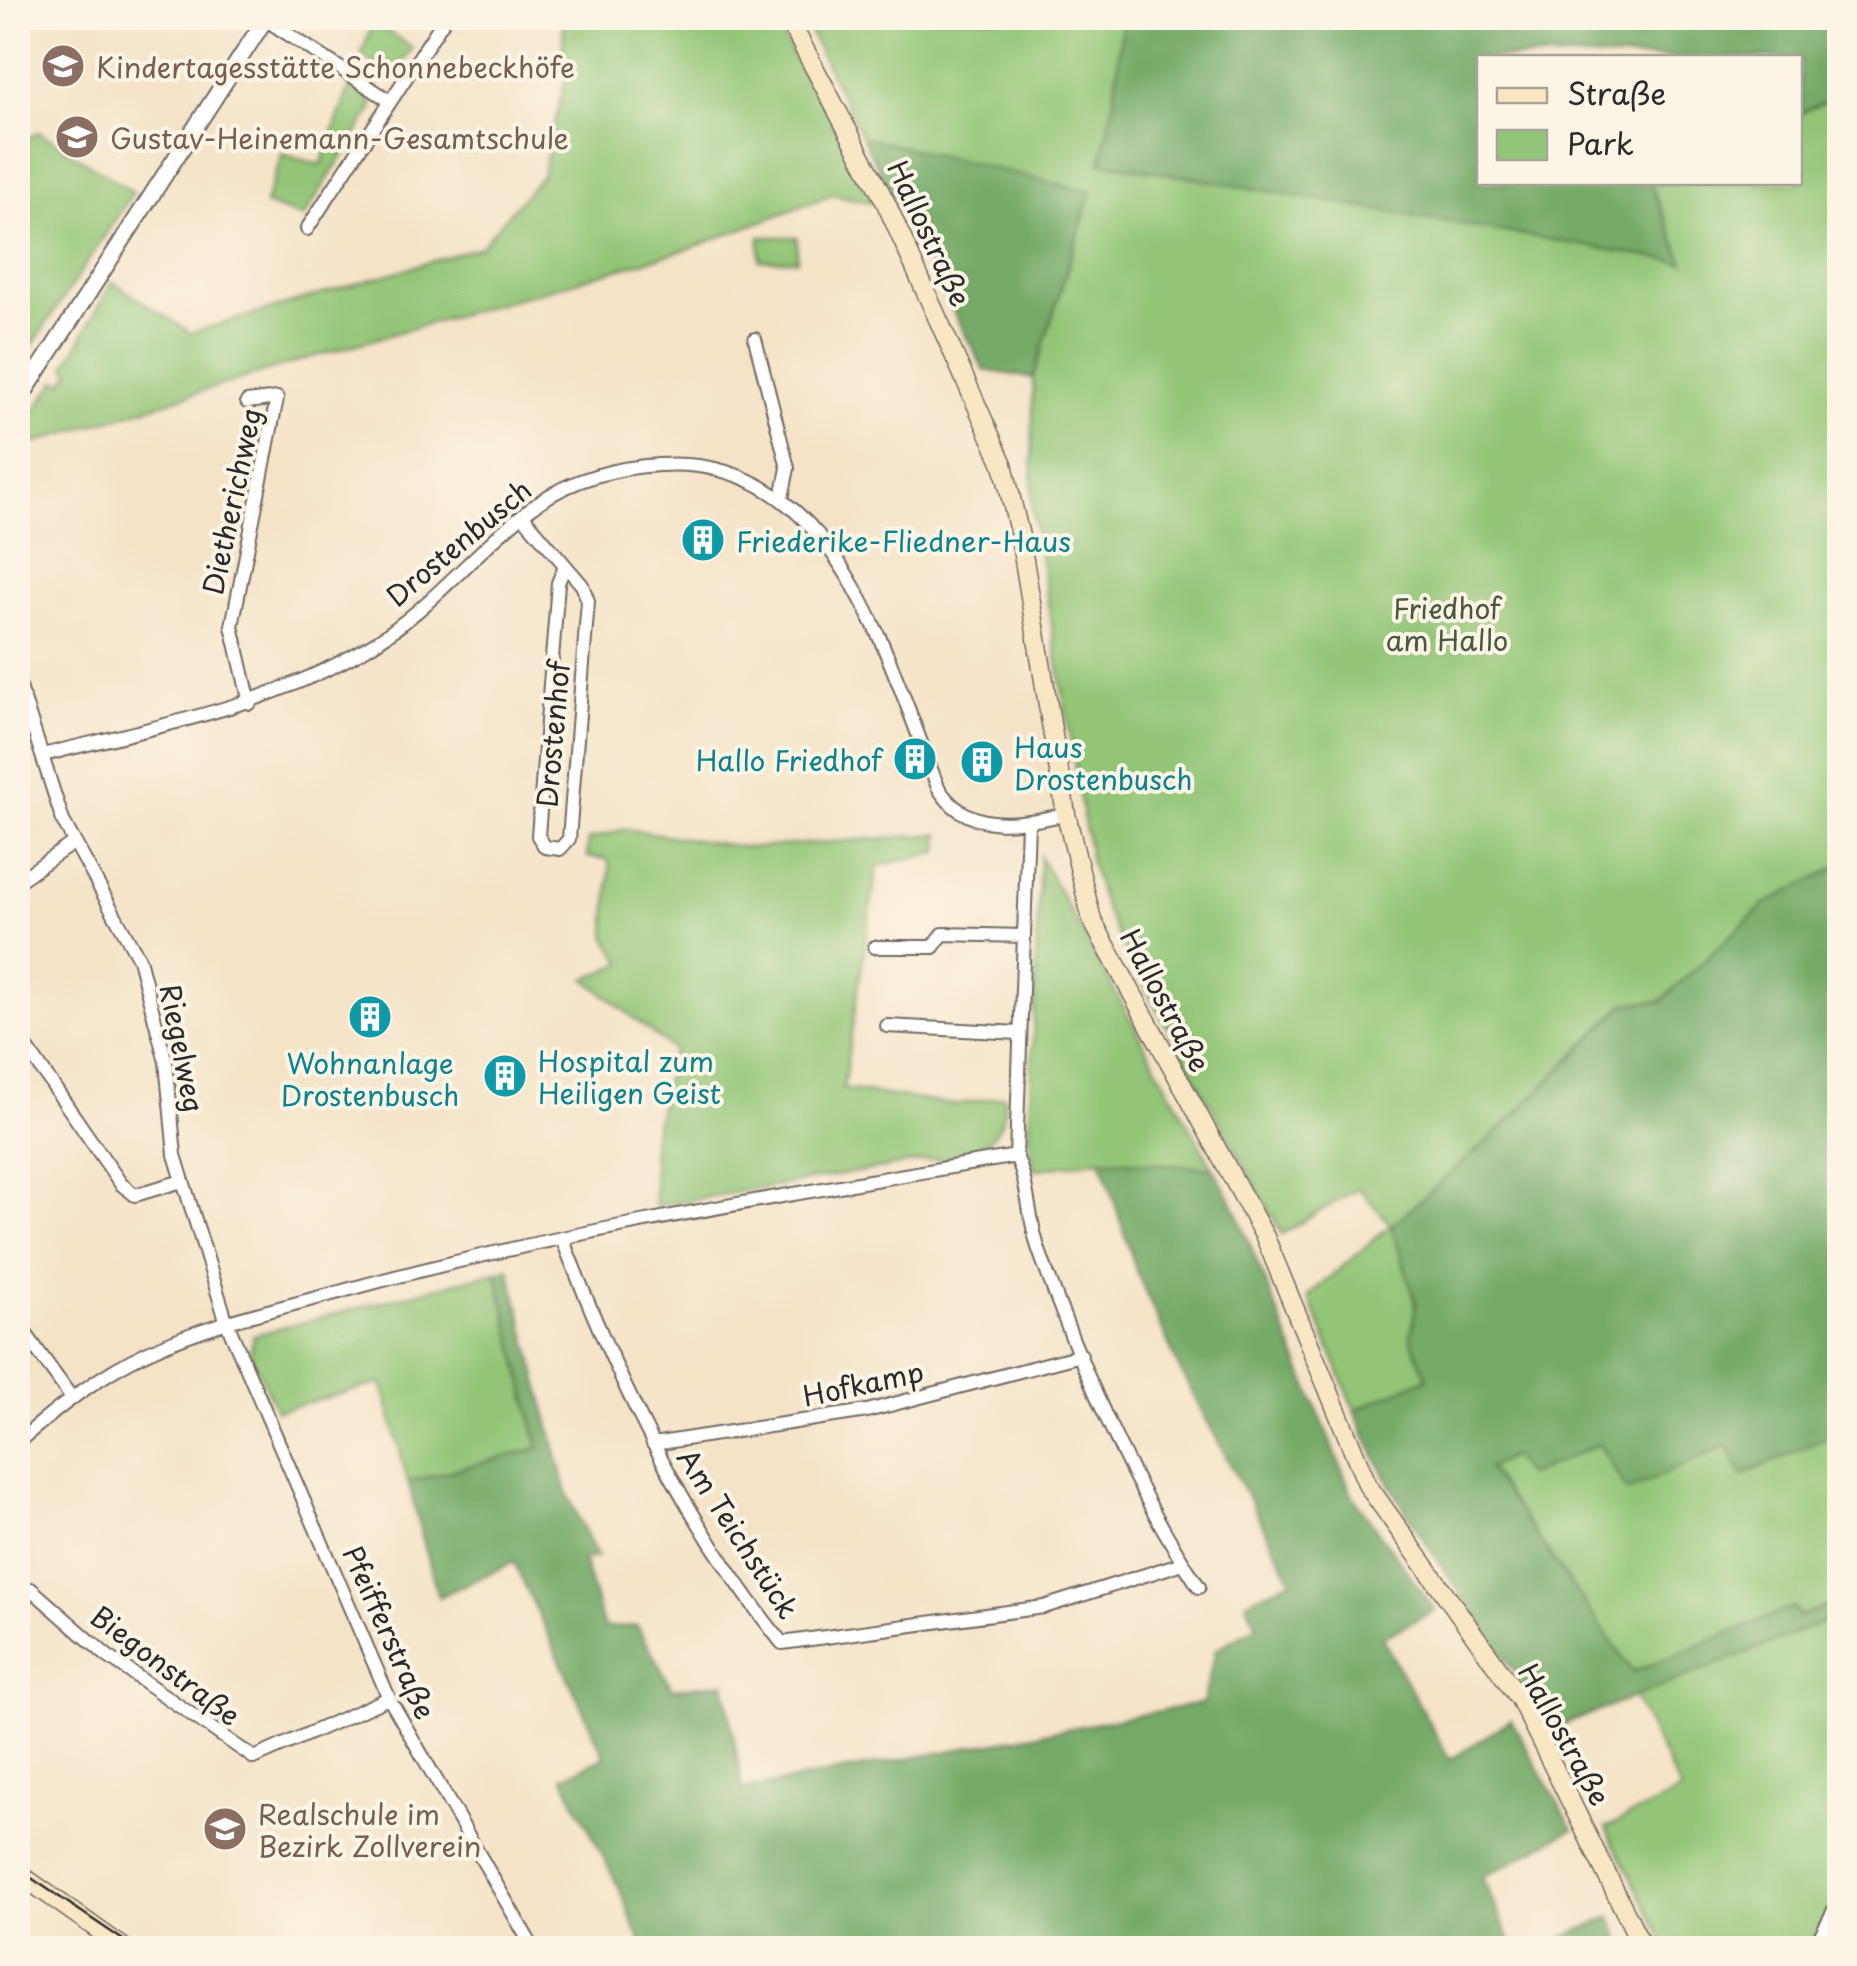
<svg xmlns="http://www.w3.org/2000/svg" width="1857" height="1966" font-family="'Playpen Sans',sans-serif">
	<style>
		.green { fill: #92c576; stroke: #5e7850; stroke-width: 2.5 }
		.forest { fill: #75aa67; stroke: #506a49; stroke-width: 2.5 }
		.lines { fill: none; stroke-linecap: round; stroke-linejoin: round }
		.minor-casing { stroke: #726b62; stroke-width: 16 }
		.tertiary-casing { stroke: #726b62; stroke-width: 19 }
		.secondary-casing { stroke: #726b62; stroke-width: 21 }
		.minor { stroke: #fff; stroke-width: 12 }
		.tertiary { stroke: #fff; stroke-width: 15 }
		.secondary { stroke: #f9e7c3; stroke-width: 18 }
		.tram { stroke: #2b2b2b; stroke-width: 2.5 }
		.labels { text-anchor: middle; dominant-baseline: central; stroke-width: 8; stroke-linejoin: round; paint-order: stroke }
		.education-label { font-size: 28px; fill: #785e54; stroke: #fcf5e5; text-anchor: start }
		.street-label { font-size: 28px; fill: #2b2b2b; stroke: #fcf5e5 }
		.culture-label { font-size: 28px; fill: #0d838f; stroke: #fcf5e5; text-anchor: start }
		.park-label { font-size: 28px; fill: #4a5942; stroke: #fcf5e5 }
	</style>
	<rect width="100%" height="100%" fill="#fcf5e5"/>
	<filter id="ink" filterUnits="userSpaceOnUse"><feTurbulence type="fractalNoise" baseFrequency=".01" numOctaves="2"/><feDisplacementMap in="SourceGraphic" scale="20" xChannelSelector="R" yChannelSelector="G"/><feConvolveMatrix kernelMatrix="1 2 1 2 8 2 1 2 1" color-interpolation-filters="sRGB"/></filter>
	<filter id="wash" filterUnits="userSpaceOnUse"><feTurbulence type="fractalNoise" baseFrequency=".0048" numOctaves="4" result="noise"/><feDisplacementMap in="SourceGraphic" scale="40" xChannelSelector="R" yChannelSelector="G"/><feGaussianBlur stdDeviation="2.25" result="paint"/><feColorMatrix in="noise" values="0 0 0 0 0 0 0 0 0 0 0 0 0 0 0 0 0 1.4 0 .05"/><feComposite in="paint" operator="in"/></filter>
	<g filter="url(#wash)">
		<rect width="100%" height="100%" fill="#f5e3c8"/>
		<path class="green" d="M563 18H771L827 111 873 203 833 194 691 248 309 358 18 448V433L57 380 63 383 71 371 66 367 112 282 191 333 480 247 542 175 571 57 563 54Z
			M803 18H1123L1114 100 1101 162 1683 261 1650 183 1800 182V113L1839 96V865L1766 905 1661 1002 1623 1005 1502 1128 1392 1226 1416 1302 1411 1339 1427 1379 1355 1410 1308 1296 1391 1225 1359 1188 1282 1234 1125 950 1105 909 1091 864 1032 506 1033 378 1091 193 862 137Z
			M373 22 413 48 394 75 361 56Z
			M350 86 372 101V110L303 218 265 204 282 154 321 165Z
			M39 132 133 192 18 367V143Z
			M760 237H797V260H760Z
			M625 829 749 848 940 834 939 852 877 866 843 1089 955 1105 1004 1096C1008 1125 991 1143 966 1154L655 1206 652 1140 673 1050 586 979 623 963 606 937 610 865 607 859 587 857 588 840Z
			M1040 857 1213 1168 1101 1159 1034 1170 1029 1140Z
			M496 1272 540 1448 408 1482 382 1383 276 1411 250 1352 254 1335Z
			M1839 1432V1602L1799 1617 1795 1608 1633 1672 1488 1468 1513 1456 1528 1475 1599 1444 1627 1490 1728 1444 1743 1475Z
			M1839 1616V1891L1810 1948H1667L1606 1828 1681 1791 1634 1697Z"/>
		<path class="forest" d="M1123 18H1839V96L1800 113V58H1480V182L1650 183 1684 263 1101 162 1114 100Z
			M862 137 1091 192 1033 378 984 370Z
			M1839 866V1432L1742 1475 1728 1445 1627 1491 1599 1444 1527 1476 1513 1456 1488 1468 1633 1672 1794 1607 1799 1617 1839 1602V1616L1551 1730C1488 1621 1400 1527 1355 1410L1427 1378 1411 1339 1416 1302 1391 1226 1502 1128 1625 1004 1661 1001 1765 904Z
			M1101 1159 1213 1168 1233 1203 1353 1497 1435 1610 1382 1638 1450 1760 1511 1720 1573 1829 1482 1878 1514 1948H643L620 1890 563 1777 605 1757 514 1562 438 1597 408 1482 539 1448 496 1272 509 1268 567 1493 597 1557 583 1559 604 1628 637 1626 673 1689 724 1682 743 1790 1203 1703 1216 1649 1257 1626 1246 1602 1292 1580 1180 1370 1136 1270Z
			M1611 1917 1624 1948H1538Z"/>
	</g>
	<g filter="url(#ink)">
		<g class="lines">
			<defs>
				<path id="minor" d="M265 19 390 101
					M307 229 445 18
					M755 339 788 468 782 498
					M247 402 277 398 232 626 250 703
					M523 516 582 585 588 601 569 839 560 849 545 847 538 836 558 583 565 566
					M18 681 63 821 139 959 166 1062 175 1155 227 1323 389 1698 533 1948
					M43 755C154 727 266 707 365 649 433 609 477 547 538 503 572 479 618 467 659 465 837 453 886 658 938 787 965 834 1019 825 1066 814
					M1028 823 1016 1156C1030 1188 1028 1221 1040 1253 1081 1368 1132 1486 1199 1587
					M18 881 73 843
					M875 947H933L943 934 1023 936
					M887 1026 1020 1033
					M18 1035 121 1184 135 1195 182 1181
					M562 1238C619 1384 684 1521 782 1643L1044 1607 1183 1563
					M18 1323 71 1397
					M18 1442C58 1408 100 1374 148 1352 211 1322 283 1308 350 1289 568 1229 793 1194 1016 1156
					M653 1444 867 1411 1081 1355
					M31 1589 106 1655 254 1758 389 1698
					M1814 1948 1840 1899"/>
				<path id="tertiary" d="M18 402 266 18"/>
				<path id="secondary" d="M788 18 885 201 1003 464 1020 536 1066 814 1092 920 1265 1237 1368 1486 1520 1699 1643 1948
					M18 1873 124 1948"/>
			</defs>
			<use href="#minor" class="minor-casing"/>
			<use href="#tertiary" class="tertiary-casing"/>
			<use href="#secondary" class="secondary-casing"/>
			<use href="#minor" class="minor"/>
			<use href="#tertiary" class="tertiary"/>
			<use href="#secondary" class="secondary"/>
			<path class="tram" d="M18 1869 135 1948"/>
		</g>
	</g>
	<defs>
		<symbol id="school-disc" viewBox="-11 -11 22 22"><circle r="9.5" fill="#8d6e63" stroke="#fcf5e5"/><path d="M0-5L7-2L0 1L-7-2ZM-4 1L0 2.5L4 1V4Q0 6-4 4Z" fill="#fff"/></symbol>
		<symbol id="building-disc" viewBox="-11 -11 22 22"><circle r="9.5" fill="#0f9aa8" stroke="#fcf5e5"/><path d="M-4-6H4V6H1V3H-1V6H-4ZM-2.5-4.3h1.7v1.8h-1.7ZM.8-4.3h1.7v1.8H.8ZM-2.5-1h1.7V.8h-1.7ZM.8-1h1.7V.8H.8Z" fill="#fff"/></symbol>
	</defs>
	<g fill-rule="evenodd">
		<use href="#school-disc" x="38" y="41" width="50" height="50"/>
		<use href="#school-disc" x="52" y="112" width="50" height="50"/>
		<use href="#building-disc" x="678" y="515" width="50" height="50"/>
		<use href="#building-disc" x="890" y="734" width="50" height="50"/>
		<use href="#building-disc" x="957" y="737" width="50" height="50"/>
		<use href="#building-disc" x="345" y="992" width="50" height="50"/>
		<use href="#building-disc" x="480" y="1051" width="50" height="50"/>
		<use href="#school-disc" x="200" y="1804" width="50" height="50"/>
	</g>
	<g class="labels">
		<g class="education-label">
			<text x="96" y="66">Kindertagesstätte Schonnebeckhöfe</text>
			<text x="110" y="137">Gustav-Heinemann-Gesamtschule</text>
			<text x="258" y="1813">Realschule im<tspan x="258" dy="32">Bezirk Zollverein</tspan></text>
		</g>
		<g class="street-label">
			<text transform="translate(930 233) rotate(65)">Hallostraße</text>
			<text transform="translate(231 501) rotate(-78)">Dietherichweg</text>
			<text transform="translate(458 542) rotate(-40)">Drostenbusch</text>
			<text transform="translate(552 734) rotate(-85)">Drostenhof</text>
			<text transform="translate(1166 1000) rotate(62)">Hallostraße</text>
			<text transform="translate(183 1048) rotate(79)">Riegelweg</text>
			<text transform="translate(863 1383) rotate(-12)">Hofkamp</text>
			<text transform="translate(739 1533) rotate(57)">Am Teichstück</text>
			<text transform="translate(390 1632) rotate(66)">Pfeifferstraße</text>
			<text transform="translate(166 1665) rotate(37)">Biegonstraße</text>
			<text transform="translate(1565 1734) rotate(61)">Hallostraße</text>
		</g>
		<g class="culture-label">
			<text x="736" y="540">Friederike-Fliedner-Haus</text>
			<text x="1014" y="746">Haus<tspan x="1014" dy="32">Drostenbusch</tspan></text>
			<text x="882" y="759" text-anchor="end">Hallo Friedhof</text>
			<text x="538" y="1060">Hospital zum<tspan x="538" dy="32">Heiligen Geist</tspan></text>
			<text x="370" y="1062" text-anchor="middle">Wohnanlage<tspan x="370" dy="32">Drostenbusch</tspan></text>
		</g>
		<g class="park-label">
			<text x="1447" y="607">Friedhof<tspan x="1447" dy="32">am Hallo</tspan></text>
		</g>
	</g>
	<rect width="1857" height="1966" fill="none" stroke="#fcf5e5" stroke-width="60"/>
	<rect x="1477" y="55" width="325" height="130" fill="#fcf5e5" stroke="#a8a49b" stroke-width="2.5"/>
	<rect x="1497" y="88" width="50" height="15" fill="#f9e7c3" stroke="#a8a49b" stroke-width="2.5"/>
	<text x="1567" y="105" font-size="30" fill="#2b2b2b">Straße</text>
	<rect x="1497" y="130" width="50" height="30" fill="#92c576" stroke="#a8a49b" stroke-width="2.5"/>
	<text x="1567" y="155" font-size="30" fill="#2b2b2b">Park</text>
</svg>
